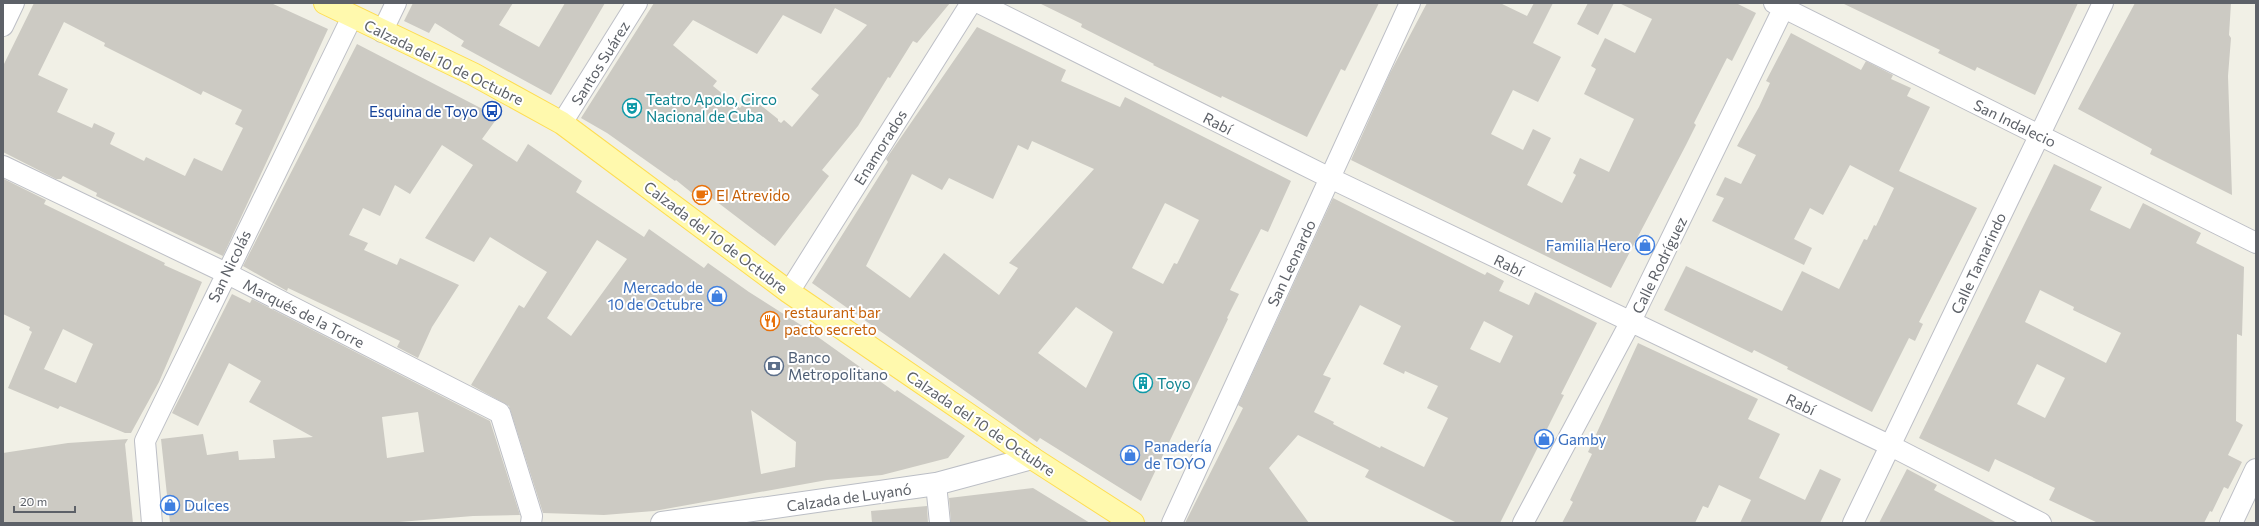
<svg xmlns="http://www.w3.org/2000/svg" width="2259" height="526" font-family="Commissioner,sans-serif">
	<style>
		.building { fill: #cccac3; fill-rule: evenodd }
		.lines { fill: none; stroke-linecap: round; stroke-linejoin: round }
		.minor-casing { stroke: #bdbfc6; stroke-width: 22 }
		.tertiary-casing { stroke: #bdbfc6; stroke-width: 24 }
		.secondary-casing { stroke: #bbbec5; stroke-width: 24 }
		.primary-casing { stroke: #fedd52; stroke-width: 24 }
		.minor { stroke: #fff; stroke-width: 20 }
		.tertiary { stroke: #fff; stroke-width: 22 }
		.secondary { stroke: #fff; stroke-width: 22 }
		.primary { stroke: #fff9ad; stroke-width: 22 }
		.labels { text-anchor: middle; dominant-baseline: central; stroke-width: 4; stroke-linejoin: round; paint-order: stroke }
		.street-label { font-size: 15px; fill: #5d6168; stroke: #fff }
		.culture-label { font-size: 15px; fill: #0d838f; stroke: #fff; text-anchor: start }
		.transit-label { font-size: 15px; fill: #164399; stroke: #fff; text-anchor: end }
		.food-label { font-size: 15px; fill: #c56008; stroke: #fff; text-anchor: start }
		.shop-label { font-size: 15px; fill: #366cbe; stroke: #fff; text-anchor: start }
		.service-label { font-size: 15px; fill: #4e5e75; stroke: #fff; text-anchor: start }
	</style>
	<rect width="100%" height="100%" fill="#f1f0e6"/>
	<path class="building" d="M34 3H271L328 29 223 256 96 196 97 193 63 176 61 179H56L3 152V66ZM64 22 105 43 104 46 176 82 201 95 203 91 242 110 235 124 243 128 222 171 194 158 185 176 146 157 144 161 110 144 115 133 94 123 92 128 57 112 68 89 38 75Z
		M413 3H513L499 25 539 47 565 3H605L551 95 461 46 464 41 435 23 429 33 404 21Z
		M654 3H950L917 43 913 41 890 78 888 77 858 126 822 170 829 176 775 246 708 195 703 202 676 180 675 181 607 133 581 118ZM835 8 867 25 811 89 819 95 792 127 784 120 781 123 778 121V119L749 96 740 108 713 86 717 81 673 45 693 20 757 54 783 15 821 34Z
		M1039 3H1379L1345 71 1341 69 1307 137 1222 96 1221 98 1153 65 1154 64 1081 27 1082 24Z
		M1427 3H1500L1527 16 1534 3H1553L1533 43 1561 57 1538 102 1513 90 1491 134 1523 150 1533 129 1551 138 1527 185 1562 203 1576 175 1573 173 1580 158 1609 172 1634 119 1584 94 1596 69 1591 66 1605 38 1635 53 1652 19 1619 3H1736L1756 13 1732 61 1727 58 1694 123 1696 125 1686 145 1611 288 1351 160 1390 73Z
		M1588 3H1614L1598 35 1577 24Z
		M1842 3H2078L2035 95 1977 67 1975 71 1938 53 1940 50Z
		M2135 3H2231L2229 35 2231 38 2228 76 2232 195 2150 154 2152 149 2078 109Z
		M977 27 1066 70 1061 81 1120 107 1125 97 1291 181 1268 232 1261 229 1230 290 1239 294 1227 318 1228 319 1141 501 1040 438 1037 442 812 283 888 162 886 159ZM1032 141 1094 169 1009 263 1018 268 999 295 944 253 910 298 866 266 912 174 942 190 949 178 993 199 1018 145 1028 150ZM1165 203 1199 220 1177 264 1174 263 1163 284 1132 268ZM1076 307 1113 332 1086 388 1038 353Z
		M1791 33 1861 70 1866 61 1893 75 1891 79 1911 88 1907 96 1930 107 1899 171 1977 208 1919 322 1923 324 1915 341 1909 338 1872 412 1787 369 1788 367 1754 350 1752 353 1664 310 1686 266 1782 311 1802 271 1839 289 1864 239 1867 240 1874 225 1876 226 1894 188 1850 165 1823 215 1810 208 1794 239 1812 248 1804 265 1712 221 1724 198 1716 195 1725 177 1741 184 1756 155 1737 146 1759 107 1770 83 1766 81Z
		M357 44 498 117 482 139 517 162 528 144 582 181 576 192 644 237 649 229 704 268 708 263 749 292 804 327 895 392 897 390 965 436 948 458 882 475 827 480 654 511 604 515 543 513 509 406 471 385 519 305 524 308 547 272 490 237 474 262 425 238 473 165 442 145 410 194 395 185 380 216 363 208 349 235 368 243 364 250 397 265 400 258 459 285 432 327 418 358 397 347 400 341 288 288 287 291 243 266ZM597 240 627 259 571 336 547 318ZM751 410 796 442 795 467 761 474Z
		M2054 164 2102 187 2090 210 2130 229 2143 203 2201 233 2196 243 2244 267 2242 336 2237 334 2236 421 2243 425 2228 455 2242 462 2228 489 2224 487 2212 512 2210 511 2204 523H2098L2049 500 2055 488 1995 459 1989 472 1919 438ZM2040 290 2074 307 2073 310 2121 333 2106 363 2025 322ZM2037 364 2065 378 2045 418 2017 404Z
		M4 179 46 200 44 204 165 263 164 265 202 282 159 382 131 433H125L60 406 58 409 8 388 32 332 29 330 30 327 3 314ZM63 329 93 344 76 383 44 369Z
		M1333 198 1485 275 1487 272 1504 281 1499 291 1529 305 1535 292 1597 323 1561 394 1564 395 1500 523H1457L1365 477 1369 470 1298 435 1269 468 1309 523H1185L1243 408 1238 405ZM1360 305 1401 326 1383 364 1404 374 1405 371 1438 386 1427 408 1448 418 1424 467 1381 446 1380 448 1333 424 1334 422 1314 412 1331 378 1323 375ZM1484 321 1513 336 1500 363 1470 349Z
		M232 294 250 303 252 299 490 421 520 515 473 516 387 523H170L161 439 203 434 207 455 238 451 239 460 275 458 273 440 313 437 249 402 261 381 229 363 198 426 172 413ZM418 412 424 452 387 458 382 417Z
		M1638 343 1758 399 1748 419 1780 434 1759 478 1805 500 1820 469 1841 479 1820 523H1740L1751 500 1719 485 1708 508 1703 506 1695 523H1562L1573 502 1570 500 1592 454 1588 452Z
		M128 439 125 444 133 523H3V453L68 443Z
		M1907 469 1937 485 1934 490 1997 523H1879Z
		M1033 488 1090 523H951L949 498Z
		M927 506 928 523H872L871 511Z"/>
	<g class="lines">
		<defs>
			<path id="minor" d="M979 3 1330 178 1891 446 2041 523
				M1774 3 2256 243
				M3 26 14 3
				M382 32 396 3
				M562 123 637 3
				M3 166 226 273 500 413 532 516 531 523
				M789 292 971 3
				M936 484 940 523
				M152 523 145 441 352 17
				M1172 523 1410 3
				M1523 523 1630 323 1786 3
				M1853 523 2103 3"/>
			<path id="tertiary" d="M2231 523 2256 470"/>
			<path id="secondary" d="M662 523 936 484 1032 458"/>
			<path id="primary" d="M325 3 473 74 562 123 789 292 1032 458 1133 523"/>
		</defs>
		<use href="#minor" class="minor-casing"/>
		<use href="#tertiary" class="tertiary-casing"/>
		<use href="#secondary" class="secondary-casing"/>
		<use href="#primary" class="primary-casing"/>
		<use href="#minor" class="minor"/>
		<use href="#tertiary" class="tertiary"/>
		<use href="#secondary" class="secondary"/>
		<use href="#primary" class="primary"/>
	</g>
	<defs>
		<symbol id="theatre-ring" viewBox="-11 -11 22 22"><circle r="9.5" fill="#fff" stroke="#0f9aa8" stroke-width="1.5"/><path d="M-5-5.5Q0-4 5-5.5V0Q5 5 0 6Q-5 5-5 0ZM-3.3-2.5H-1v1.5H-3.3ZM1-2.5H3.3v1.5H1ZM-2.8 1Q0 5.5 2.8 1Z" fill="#0f9aa8"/></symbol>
		<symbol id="bus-ring" viewBox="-11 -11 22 22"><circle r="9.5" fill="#fff" stroke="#1a4fb4" stroke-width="1.5"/><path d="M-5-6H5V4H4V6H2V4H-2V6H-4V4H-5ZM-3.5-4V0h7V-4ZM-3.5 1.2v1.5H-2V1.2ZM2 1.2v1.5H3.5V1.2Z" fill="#1a4fb4"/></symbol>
		<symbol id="cafe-ring" viewBox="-11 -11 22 22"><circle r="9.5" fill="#fff" stroke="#e8710a" stroke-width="1.5"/><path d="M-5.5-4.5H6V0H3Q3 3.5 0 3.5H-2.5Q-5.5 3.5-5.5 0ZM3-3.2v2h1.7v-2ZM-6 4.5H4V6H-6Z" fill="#e8710a"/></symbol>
		<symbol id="shop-ring" viewBox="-11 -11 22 22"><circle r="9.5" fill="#fff" stroke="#3f7fe0" stroke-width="1.5"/><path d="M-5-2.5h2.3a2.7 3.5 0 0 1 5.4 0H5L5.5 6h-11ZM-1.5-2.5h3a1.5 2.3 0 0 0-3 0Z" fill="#3f7fe0"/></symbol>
		<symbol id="restaurant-ring" viewBox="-11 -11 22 22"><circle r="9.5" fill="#fff" stroke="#e8710a" stroke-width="1.5"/><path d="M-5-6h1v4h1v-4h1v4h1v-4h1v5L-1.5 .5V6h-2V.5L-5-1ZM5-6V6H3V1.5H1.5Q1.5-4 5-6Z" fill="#e8710a"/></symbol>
		<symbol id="bank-ring" viewBox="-11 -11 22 22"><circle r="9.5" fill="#fff" stroke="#5c6f8a" stroke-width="1.5"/><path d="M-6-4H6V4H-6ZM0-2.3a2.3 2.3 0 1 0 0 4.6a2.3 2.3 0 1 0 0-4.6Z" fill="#5c6f8a"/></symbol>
		<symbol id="building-ring" viewBox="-11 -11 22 22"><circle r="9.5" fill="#fff" stroke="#0f9aa8" stroke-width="1.5"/><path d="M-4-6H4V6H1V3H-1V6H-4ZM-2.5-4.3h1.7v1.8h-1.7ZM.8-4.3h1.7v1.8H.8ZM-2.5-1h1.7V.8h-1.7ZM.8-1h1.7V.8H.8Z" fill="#0f9aa8"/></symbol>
	</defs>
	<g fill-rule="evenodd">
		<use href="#theatre-ring" x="621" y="97" width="22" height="22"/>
		<use href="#bus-ring" x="481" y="100" width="22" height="22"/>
		<use href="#cafe-ring" x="691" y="184" width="22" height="22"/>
		<use href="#shop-ring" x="1634" y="234" width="22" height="22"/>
		<use href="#shop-ring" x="706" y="285" width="22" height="22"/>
		<use href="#restaurant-ring" x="759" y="310" width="22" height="22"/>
		<use href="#bank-ring" x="763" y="355" width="22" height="22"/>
		<use href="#building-ring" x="1132" y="372" width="22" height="22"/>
		<use href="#shop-ring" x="1533" y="428" width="22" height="22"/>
		<use href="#shop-ring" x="1119" y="444" width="22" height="22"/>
		<use href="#shop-ring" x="159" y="494" width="22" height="22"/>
	</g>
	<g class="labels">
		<g class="street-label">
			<text transform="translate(444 62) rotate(26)">Calzada del 10 de Octubre</text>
			<text transform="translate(600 63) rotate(-58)">Santos Suárez</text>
			<text transform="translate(1218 123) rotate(27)">Rabí</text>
			<text transform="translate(2015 123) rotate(26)">San Indalecio</text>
			<text transform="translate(880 147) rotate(-58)">Enamorados</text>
			<text transform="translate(716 237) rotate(37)">Calzada del 10 de Octubre</text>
			<text transform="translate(1291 263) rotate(-65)">San Leonardo</text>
			<text transform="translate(1978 263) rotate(-65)">Calle Tamarindo</text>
			<text transform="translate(1509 265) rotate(26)">Rabí</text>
			<text transform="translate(1659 265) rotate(-64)">Calle Rodríguez</text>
			<text transform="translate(229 266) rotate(-64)">San Nicolás</text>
			<text transform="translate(304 313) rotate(27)">Marqués de la Torre</text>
			<text transform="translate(1801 404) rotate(25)">Rabí</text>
			<text transform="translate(981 423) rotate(34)">Calzada del 10 de Octubre</text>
			<text transform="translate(849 497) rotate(-8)">Calzada de Luyanó</text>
		</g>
		<g class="culture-label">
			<text x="646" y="99">Teatro Apolo, Circo<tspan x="646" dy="17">Nacional de Cuba</tspan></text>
			<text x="1157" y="383">Toyo</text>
		</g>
		<g class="transit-label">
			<text x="478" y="111">Esquina de Toyo</text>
		</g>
		<g class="food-label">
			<text x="716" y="195">El Atrevido</text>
			<text x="784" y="312">restaurant bar<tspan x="784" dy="17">pacto secreto</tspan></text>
		</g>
		<g class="shop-label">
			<text x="1631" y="245" text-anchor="end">Familia Hero</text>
			<text x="703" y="287" text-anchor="end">Mercado de<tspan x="703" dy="17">10 de Octubre</tspan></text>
			<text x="1558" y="439">Gamby</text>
			<text x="1144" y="446">Panadería<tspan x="1144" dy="17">de TOYO</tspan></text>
			<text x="184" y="505">Dulces</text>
		</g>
		<g class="service-label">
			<text x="788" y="357">Banco<tspan x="788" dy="17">Metropolitano</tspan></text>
		</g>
	</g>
	<rect width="2259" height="526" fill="none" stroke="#5d6168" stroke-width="8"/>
	<path d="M14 506v6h61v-6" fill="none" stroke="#5d6168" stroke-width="2"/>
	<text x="20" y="506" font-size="12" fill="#5d6168" stroke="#ffffff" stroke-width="3" paint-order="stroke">20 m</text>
</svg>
